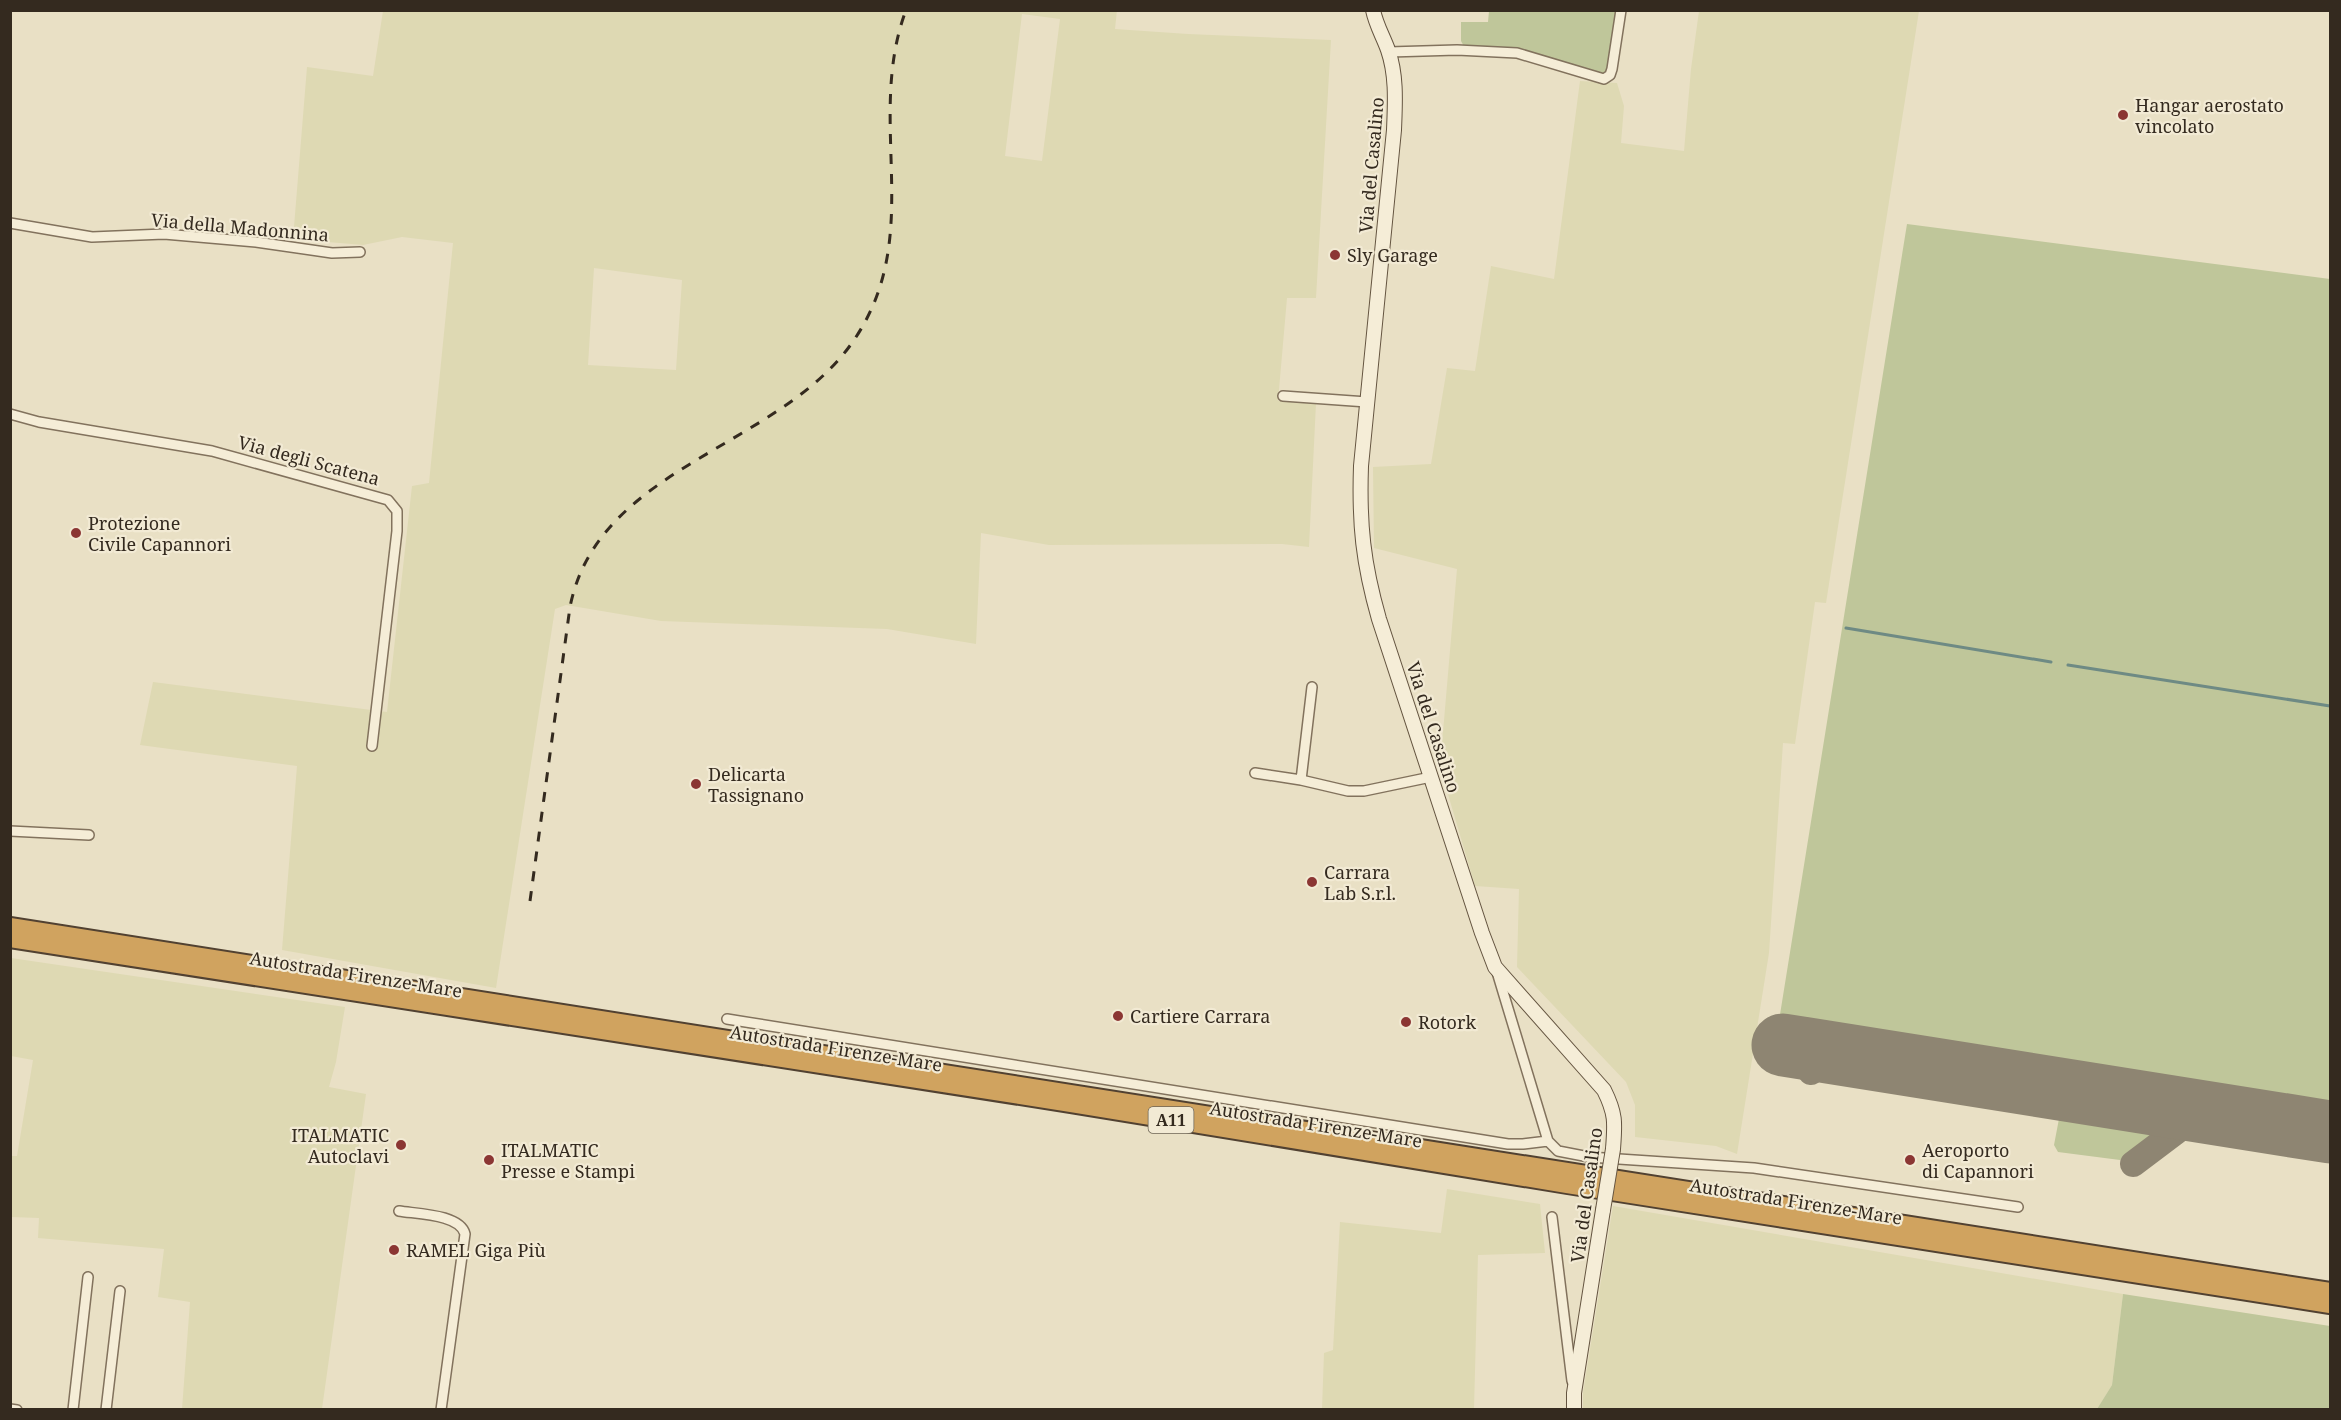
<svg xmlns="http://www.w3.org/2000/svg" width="2341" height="1420" font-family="'Noto Serif',serif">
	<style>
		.farmland { fill: #ded9b3; fill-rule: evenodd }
		.green { fill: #bfc69a }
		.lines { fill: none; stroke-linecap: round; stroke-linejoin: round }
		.stream { stroke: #6e8a84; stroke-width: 3 }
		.taxiway { stroke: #8e8572; stroke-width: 26 }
		.runway { stroke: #8e8572; stroke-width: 63 }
		.street-casing { stroke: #82725d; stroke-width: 12 }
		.secondary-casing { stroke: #645440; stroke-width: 16 }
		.highway-casing { stroke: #514131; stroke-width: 20 }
		.street { stroke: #f5edd7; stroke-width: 9 }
		.secondary { stroke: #f5edd7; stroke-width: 14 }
		.highway { stroke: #d0a35f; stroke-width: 16 }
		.rail { stroke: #342a1f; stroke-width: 3; stroke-dasharray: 10 10; stroke-linecap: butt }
		.secondary-bridge-casing { stroke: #645440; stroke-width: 16; stroke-linecap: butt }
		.secondary-bridge { stroke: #f5edd7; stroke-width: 14 }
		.poi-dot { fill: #8b3633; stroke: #f2ead4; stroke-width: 2 }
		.labels { text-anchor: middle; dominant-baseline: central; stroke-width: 4.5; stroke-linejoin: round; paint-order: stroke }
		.shield { fill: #f2ead4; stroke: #6d6455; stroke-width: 1.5 }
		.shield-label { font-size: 16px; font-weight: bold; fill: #342a1f }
		.poi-label { font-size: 18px; fill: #342a1f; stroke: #f2ead4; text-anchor: start }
		.street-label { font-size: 18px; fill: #342a1f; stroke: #f2ead4 }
	</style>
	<rect width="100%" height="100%" fill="#e9e0c5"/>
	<path class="farmland" d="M1117 10 1115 29 1188 34 1331 40 1316 298H1287L1278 401 1316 403 1309 547 1282 544 1049 545 981 533 976 644 887 629 661 621 566 605 555 609 496 988 282 950 297 766 140 745 153 682 387 712 412 486 429 483 453 243 402 237 363 245 293 239 307 67 373 76 383 11ZM1022 14 1060 19 1042 161 1005 156ZM594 268 682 280 676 370 588 365Z
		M1699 11H1919L1826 603 1815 602 1795 744 1783 743 1769 953 1737 1154 1716 1146 1635 1137V1105L1626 1082 1517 967 1519 889 1475 886 1440 767 1457 569 1374 548 1373 467 1431 464 1447 368 1475 371 1491 266 1554 279 1580 81 1617 83 1624 106 1621 143 1684 151 1691 69Z
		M11 958 345 1007 336 1062 329 1087 366 1094 322 1409H182L190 1302 158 1297 164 1249 38 1238 39 1218 11 1217V1156H17L33 1060 11 1056Z
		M1447 1189 1540 1204 1545 1253 1478 1255 1474 1409H1322L1324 1353 1333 1350 1340 1222 1441 1233Z
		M1613 1206 2123 1294 2112 1385 2097 1409 1583 1410V1393Z"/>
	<path class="green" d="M1489 11H1618L1608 69 1601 76 1516 49 1466 50 1461 41V22H1488Z
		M1907 224 2330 279V1114L1778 1027Z
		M2062 1103 2164 1119 2171 1124 2165 1131 2120 1160 2058 1152 2054 1145Z
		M2123 1294 2330 1326V1409H2097L2112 1385Z"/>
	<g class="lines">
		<path class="stream" d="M1846 628 2051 662
			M2068 665 2330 706"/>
		<path class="taxiway" d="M1811 1072 1815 1050
			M2164 1105 2175 1117 2174 1132
			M2133 1164 2194 1118 2212 1113"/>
		<path class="runway" d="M1783 1045 2330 1132"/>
		<defs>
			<path id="street" d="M1389 52 1457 50 1517 53 1604 79 1610 75 1612 69 1621 10
				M10 223 92 237 164 234 256 242 332 253 360 252
				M1283 396 1367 402
				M10 414 39 422 212 451 388 500 397 511V531L372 746
				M1255 773 1301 780 1348 791H1364L1431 777
				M1301 780 1312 687
				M10 831 89 835
				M1497 972 1548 1141 1558 1151 1589 1157 1754 1168 2018 1207
				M727 1019 1508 1144H1523L1548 1141
				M399 1211C416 1214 460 1214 465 1234L441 1410
				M1552 1217 1572 1381
				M10 1409 17 1410
				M73 1410 88 1277
				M106 1410 120 1291"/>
			<path id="secondary" d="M1373 10C1376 25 1383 36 1388 50 1397 76 1395 104 1394 130L1361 466C1359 524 1363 563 1379 619L1482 933 1495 967 1604 1090C1616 1114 1615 1123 1613 1149
				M1574 1410V1393L1603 1210"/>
			<path id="highway" d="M10 926 2330 1291
				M10 939 1071 1104 1567 1185 2330 1305"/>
		</defs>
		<use href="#street" class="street-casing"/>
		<use href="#secondary" class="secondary-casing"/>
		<use href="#highway" class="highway-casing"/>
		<use href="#street" class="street"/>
		<use href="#secondary" class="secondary"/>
		<use href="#highway" class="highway"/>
		<path class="rail" d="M530 901 570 607C598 464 784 448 856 337 925 232 865 120 906 10"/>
		<defs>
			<path id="secondary-bridge" d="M1603 1210 1613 1149"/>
		</defs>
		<use href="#secondary-bridge" class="secondary-bridge-casing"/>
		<use href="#secondary-bridge" class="secondary-bridge"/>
	</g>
	<g class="poi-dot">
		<circle cx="2123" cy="115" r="6"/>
		<circle cx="1335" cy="255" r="6"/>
		<circle cx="76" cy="533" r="6"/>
		<circle cx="696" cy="784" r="6"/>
		<circle cx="1312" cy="882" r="6"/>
		<circle cx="1118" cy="1016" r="6"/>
		<circle cx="1406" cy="1022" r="6"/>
		<circle cx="401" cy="1145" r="6"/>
		<circle cx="489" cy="1160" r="6"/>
		<circle cx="1910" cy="1160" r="6"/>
		<circle cx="394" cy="1250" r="6"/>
	</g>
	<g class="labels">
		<rect class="shield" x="1148.5" y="1107" width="45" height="26" rx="4.5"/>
		<g class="shield-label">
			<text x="1171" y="1120">A11</text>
		</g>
		<g class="poi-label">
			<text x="2135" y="105">Hangar aerostato<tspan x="2135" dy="21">vincolato</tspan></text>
			<text x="1347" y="255">Sly Garage</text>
			<text x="88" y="523">Protezione<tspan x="88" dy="21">Civile Capannori</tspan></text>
			<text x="708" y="774">Delicarta<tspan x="708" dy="21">Tassignano</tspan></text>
			<text x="1324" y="872">Carrara<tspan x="1324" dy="21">Lab S.r.l.</tspan></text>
			<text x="1130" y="1016">Cartiere Carrara</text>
			<text x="1418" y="1022">Rotork</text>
			<text x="389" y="1135" text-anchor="end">ITALMATIC<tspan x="389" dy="21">Autoclavi</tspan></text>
			<text x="501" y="1150">ITALMATIC<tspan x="501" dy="21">Presse e Stampi</tspan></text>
			<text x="1922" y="1150">Aeroporto<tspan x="1922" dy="21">di Capannori</tspan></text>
			<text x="406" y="1250">RAMEL Giga Più</text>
		</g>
		<g class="street-label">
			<text transform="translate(1371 165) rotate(-85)">Via del Casalino</text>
			<text transform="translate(240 227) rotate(5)">Via della Madonnina</text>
			<text transform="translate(309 460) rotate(15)">Via degli Scatena</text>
			<text transform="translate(1434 727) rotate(72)">Via del Casalino</text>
			<text transform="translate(356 974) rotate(9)">Autostrada Firenze-Mare</text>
			<text transform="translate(836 1048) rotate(9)">Autostrada Firenze-Mare</text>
			<text transform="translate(1316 1124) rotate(9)">Autostrada Firenze-Mare</text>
			<text transform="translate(1586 1195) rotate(-82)">Via del Casalino</text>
			<text transform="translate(1796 1201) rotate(9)">Autostrada Firenze-Mare</text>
		</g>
	</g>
	<rect width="2341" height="1420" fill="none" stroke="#342a1f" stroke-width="24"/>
</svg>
